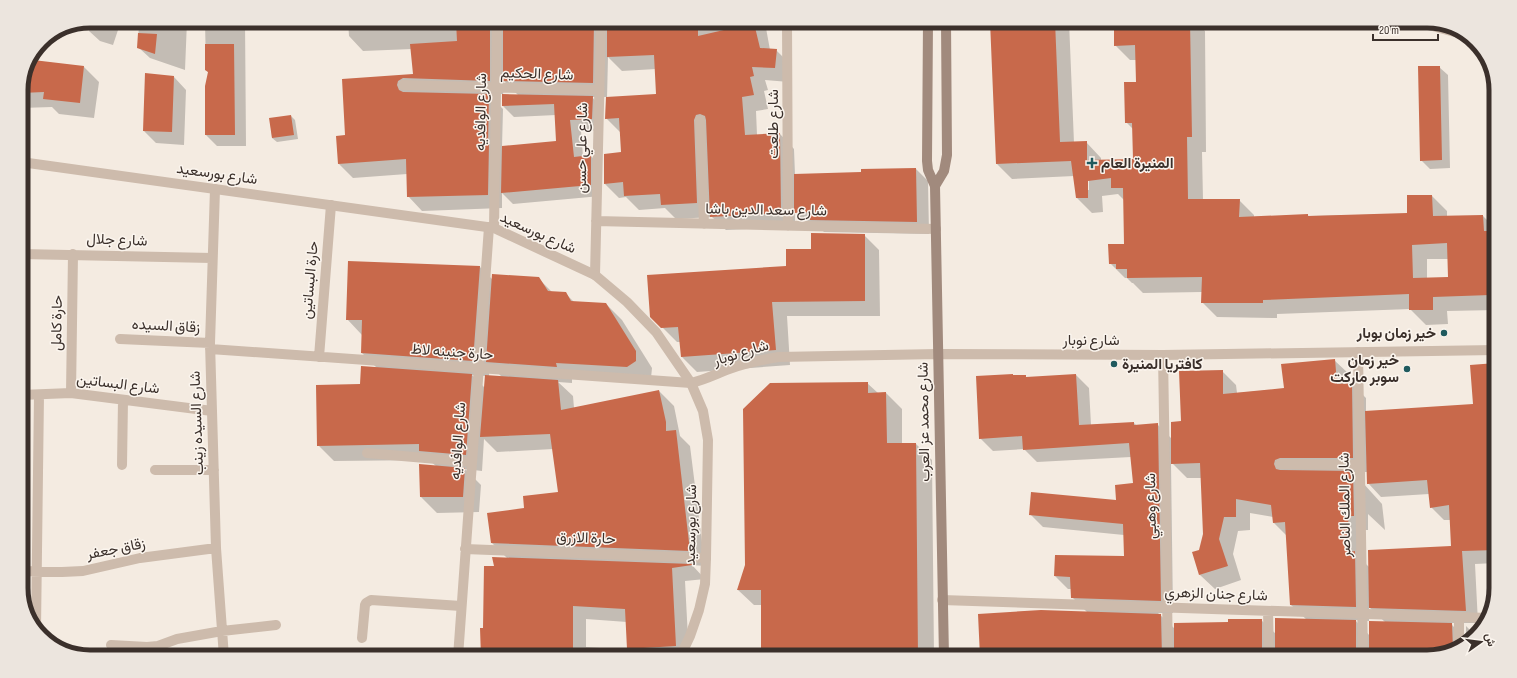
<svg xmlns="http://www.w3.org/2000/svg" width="1517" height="678" font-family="'Sofia Sans Condensed',Vazirmatn,sans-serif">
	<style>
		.shadow { fill: #0003; fill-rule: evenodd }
		.building { fill: #c8694b; fill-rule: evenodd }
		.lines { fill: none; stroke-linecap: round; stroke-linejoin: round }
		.minor { stroke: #cdbbac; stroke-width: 10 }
		.tertiary { stroke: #cdbbac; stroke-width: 10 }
		.secondary { stroke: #a18a7d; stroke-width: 10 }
		.poi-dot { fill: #1f5a5e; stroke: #fbf5ee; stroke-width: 1.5 }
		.labels { text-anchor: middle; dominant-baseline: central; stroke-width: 3; stroke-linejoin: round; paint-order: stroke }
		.street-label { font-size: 15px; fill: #3b302b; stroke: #fbf5ee }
		.poi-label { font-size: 15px; font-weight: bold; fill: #3b302b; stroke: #fbf5ee; text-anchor: start }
		.rim { fill: none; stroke: #3b302b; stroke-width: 5 }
	</style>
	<rect width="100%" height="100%" fill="#f4ebe1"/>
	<path class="shadow" d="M89 21H121L113 45 100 41 89 31Z
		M139 21H187L185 70 150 58 138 47Z
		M205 21H245L246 146H217L206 135V86L209 73 206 70Z
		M348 21H668V31L702 29V21H796V26L766 28 770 50H776L790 64 789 82 765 80 768 90 764 91 768 109 756 111 757 135 780 134 794 149 795 175 862 173 916 169 928 181 929 234 824 232 816 224 808 225 795 212V227L726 230 712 217 676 219 665 208 639 210 626 197 619 198 605 184 622 153 621 133 606 118 607 97H592L603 109V130L581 131 583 157 591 156 602 167 601 196 513 204 502 193V208L422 211 408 196 407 174 353 178 339 164 346 136 343 80 414 75 412 49 363 51 349 36ZM608 57 622 71 656 69 657 95 607 98ZM504 81 518 95H503ZM488 94H503V106L514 117 556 115 557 142 502 147 503 109Z
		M991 21H1069L1074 143 1086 142 1101 158V161L1134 160 1133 129 1126 122 1137 83 1136 60H1130L1115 45V21H1195L1205 31 1206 152H1202L1203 200H1239L1254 215V217L1307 215 1309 216 1408 214 1432 196 1447 211V217L1483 216 1496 229V310L1447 311 1448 324 1426 325 1410 309 1277 314V318L1217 317 1202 302V292L1143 293 1133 283H1132L1127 278H1125L1110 263 1125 245 1124 200 1118 194 1102 196 1103 212 1092 213 1077 198 1074 176 1012 179 997 164ZM1089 176V190H1088L1087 185ZM1427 259H1448L1449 278 1427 279Z
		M37 51V61L84 67 99 82 94 118 59 114 52 107 21 108V86Z
		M1439 67 1448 75 1450 168 1430 169 1421 160Z
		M174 77 186 90 184 145 156 143 144 131Z
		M291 116 295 120 298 139 277 142 272 138 270 119Z
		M864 235 879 250 880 316H787L790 365 697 372 682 357 681 342H677L651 316 787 267 812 250Z
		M479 266 493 280 538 278 552 292 565 293 574 302 606 304 622 320 652 368 651 378 572 379V383L558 382 573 396 574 408 659 391 674 406 680 436 690 446 705 566 692 565 705 579 685 581 689 657H482L484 629 495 567 507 558 492 543 525 509 559 493 553 449 497 452 484 439 482 471 465 469 481 485 479 512 437 513 421 497 436 466 429 460 334 461 318 445 361 385 377 368 362 353V335L347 319ZM489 364 502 377 489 376ZM472 375 486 376 485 388ZM586 619 627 622 628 650 586 647Z
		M1334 360 1349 374 1350 384H1352L1366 398V412L1474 405 1496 364V563L1475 564 1478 623H1450L1466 639V626L1474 634 1465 645 1427 657H981L1087 612 1072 597 1071 589H1068L1055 576 1125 557 1124 535 1043 527 1030 514 1117 501 1134 484 1131 457 1037 462 1024 449 993 451 980 438 1014 376H1025L1027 378 1076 375 1089 388 1091 425 1134 423 1137 426 1157 424 1172 439 1182 422 1222 371 1236 385 1237 393 1285 389ZM1171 462 1187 478H1202L1204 534 1200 551 1193 553 1200 575 1215 589 1241 580 1233 554 1238 531 1250 530V513L1273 517 1274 523 1287 536 1291 605 1307 620 1276 634 1261 620 1175 629 1158 613H1173ZM1353 472H1367L1368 483 1381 497 1429 494 1431 507 1444 520H1451L1452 546 1369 567 1363 561 1362 530H1368V514L1385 530 1382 504ZM1369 607 1385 622 1370 636 1355 620 1369 621Z
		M867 383 878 393H886L902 409V444H916L932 460 934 657H762V605H754L738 590Z"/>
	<path class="building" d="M456 21H490V81L403 78 398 81 397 85 399 90 403 92 489 94 488 143H489L488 195 407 197 406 159 338 164 336 136 345 135 342 79 413 74 410 44 457 41Z
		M503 21H594L593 83 503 81Z
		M607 21H654L655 30 698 28V36L754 23 760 48 777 49 775 68 752 67 754 76 750 77 754 95 742 97 745 135 780 133 781 213 710 217 706 120 705 116 700 114 696 115 694 120 697 203 661 205 660 194 624 196 623 182 604 184V154L621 152 619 118 605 119 606 97 656 94 654 55 607 57Z
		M990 21H1055L1060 142 1087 141V160L1133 159 1132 123H1125L1124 82H1136L1135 45 1114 46V21H1190L1192 137H1187L1188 199H1240L1239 217 1308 214V216L1407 213V195H1432L1433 216 1483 215 1484 231H1487L1490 295 1433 297V310H1409V294L1263 300V303H1201L1202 277 1127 278V269H1116V264H1109L1108 244H1124L1123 188H1111V178L1088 181V198H1076L1071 161 996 164ZM1447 243 1448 277 1413 278 1412 245Z
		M138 33 157 34 155 54 137 48Z
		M205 44H234L235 135H205V86L208 72 205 70Z
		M33 60 84 66 80 103 43 99 44 92 21 93V86Z
		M1418 66H1440L1442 160 1420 161Z
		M145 73 174 76 172 132 143 131Z
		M502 94 593 96 592 119 570 120 574 157 591 155V185L501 193 502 146 556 141 554 104 502 106Z
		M291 115 294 135 272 138 269 118Z
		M916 168 917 222 810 220V212L794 213V174L861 172V169Z
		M811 233 865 234V301L772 302 776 350 681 357 678 327 661 328 650 317 647 275 786 266V249H811Z
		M348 261 480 266 473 361 361 353 362 320H346Z
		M492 274 539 277 548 291 566 292 571 301 606 303 636 351V361L627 367 556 363 557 367 486 362Z
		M1335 359 1337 384 1352 383 1353 458H1280L1275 460 1274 464 1276 469 1280 470 1353 471 1354 516H1348L1350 552 1355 551 1356 607 1290 605 1285 522 1273 523 1271 505 1236 499V517H1224L1219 539 1228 566 1199 575 1192 552 1199 550 1203 534 1200 463 1171 464V422L1181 421 1179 371 1223 370V394L1284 388 1281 364Z
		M1496 363V550L1462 551 1466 611 1369 608 1368 550 1451 546 1449 505 1430 508 1427 480 1367 484 1365 411 1473 404 1470 365Z
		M361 366 472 374 466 455 419 451V444L317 446 316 385 360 384Z
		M1013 374V375H1026V377L1076 374 1079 425 1134 422V425L1158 423 1161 601 1071 598 1070 577 1054 576 1055 555 1124 556 1123 524 1029 515 1031 492 1116 500 1115 485 1133 483 1129 443 1023 450 1022 436 979 439 976 376Z
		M485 375 558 380 561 410 659 390 666 422V431L676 430 690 551 491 543 487 513 524 508 523 496 558 492 550 434 480 437Z
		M868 382V393L886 392 887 443H916L918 657H761V590H737L745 565 743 409 770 383Z
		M419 464 465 468 463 497H420Z
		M492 557 692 564V565L672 568 676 646 627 649 625 609 573 606V657H481L480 628H483L484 566H494Z
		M1041 610 1161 614 1162 657H980L978 614Z
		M1275 618 1356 620V657H1275Z
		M1228 619H1262V657H1174V623L1228 622Z
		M1369 621 1452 623 1453 649 1427 657H1369Z"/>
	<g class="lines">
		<path class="minor" d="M787 21 788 226
			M1414 21 1462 34
			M403 85 598 90
			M700 120 704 224
			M215 189 210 343 216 548 224 657
			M596 221 936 229
			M494 228 497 21
			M21 254 212 258
			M595 275 601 21
			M120 339 210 343
			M210 349 691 383
			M1358 352 1363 657
			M1163 355 1168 657
			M319 357 331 205
			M71 393 73 254
			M21 395 71 393 212 411
			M367 453 472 462
			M1280 464 1360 465
			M122 465 123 400
			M155 470H214
			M465 549 706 558
			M21 571 62 572 83 571 140 558 216 548
			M942 600 1488 618
			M1268 611 1269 657
			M36 629 39 395
			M362 638 365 605 366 603 371 600 461 606
			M111 645 147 647 158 646 177 639 222 631 276 625
			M1459 647V617
			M458 657 489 227"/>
		<path class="tertiary" d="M21 162 494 228 595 275 627 302 656 332 691 383 703 411 708 440 706 558 705 584 699 610 690 636 680 657
			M691 383C704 380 716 374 729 369 745 363 761 360 778 357L938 354 1163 355 1496 350"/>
		<path class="secondary" d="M928 21 927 161 928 170 935 186 944 657
			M935 186 944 171 947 155 946 21"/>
	</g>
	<g class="poi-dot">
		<path d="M1090 157h4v4h4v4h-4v4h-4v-4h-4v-4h4z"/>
		<circle cx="1444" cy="333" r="4"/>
		<circle cx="1114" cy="364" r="4"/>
		<circle cx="1407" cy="369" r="4"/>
	</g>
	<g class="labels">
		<g class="street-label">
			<text transform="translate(537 74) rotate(2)">شارع الحكيم</text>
			<text transform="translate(481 112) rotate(-89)">شارع الوافديه</text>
			<text transform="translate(773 124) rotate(-90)">شارع طلعت</text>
			<text transform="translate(582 148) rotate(-89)">شارع علي حسن</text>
			<text transform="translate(217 174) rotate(8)">شارع بورسعيد</text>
			<text transform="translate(766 210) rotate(1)">شارع سعد الدين باشا</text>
			<text transform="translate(538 233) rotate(24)">شارع بورسعيد</text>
			<text transform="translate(117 240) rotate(2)">شارع جلال</text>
			<text transform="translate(310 280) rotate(-85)">حارة البساتين</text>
			<text transform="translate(57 323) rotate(-89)">حارة كامل</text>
			<text transform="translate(166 326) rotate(3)">زقاق السيده</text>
			<text x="1091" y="340">شارع نوبار</text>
			<text transform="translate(452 352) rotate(4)">حارة جنينه لاظ</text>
			<text transform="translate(741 353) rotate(-17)">شارع نوبار</text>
			<text transform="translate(118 384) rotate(7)">شارع البساتين</text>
			<text transform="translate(924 422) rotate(-91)">شارع محمد عز العرب</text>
			<text transform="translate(197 423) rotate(-92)">شارع السيده زينب</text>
			<text transform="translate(458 441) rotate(-86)">شارع الوافديه</text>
			<text transform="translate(1345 505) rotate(-91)">شارع الملك الناصر</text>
			<text transform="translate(1151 506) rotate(-91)">شارع وهبي</text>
			<text transform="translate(691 525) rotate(-89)">شارع بورسعيد</text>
			<text transform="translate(586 538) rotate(2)">حارة الازرق</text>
			<text transform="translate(116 549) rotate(-11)">زقاق جعفر</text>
			<text transform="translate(1216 594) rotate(2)">شارع جنان الزهري</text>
		</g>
		<g class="poi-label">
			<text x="1101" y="163">المنيرة العام</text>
			<text x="1436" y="333" text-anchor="end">خير زمان بوبار</text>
			<text x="1399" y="360" text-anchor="end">خير زمان<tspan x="1399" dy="17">سوبر ماركت</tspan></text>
			<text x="1122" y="364">كافتريا المنيرة</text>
		</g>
	</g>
	<path d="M0 0H1517V678H0ZM90 28H1427A62 62 0 0 1 1489 90V588A62 62 0 0 1 1427 650H90A62 62 0 0 1 28 588V90A62 62 0 0 1 90 28Z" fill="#ece5de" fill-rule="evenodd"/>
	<path class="rim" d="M90 28H1427A62 62 0 0 1 1489 90V588A62 62 0 0 1 1427 650H90A62 62 0 0 1 28 588V90A62 62 0 0 1 90 28Z"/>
	<g transform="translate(1481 642) rotate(76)" stroke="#fbf5ee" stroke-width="3" paint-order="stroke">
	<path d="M0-3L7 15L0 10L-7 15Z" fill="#3b302b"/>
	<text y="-6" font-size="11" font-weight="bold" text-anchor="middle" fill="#3b302b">ش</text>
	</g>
	<path d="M1373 34v6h65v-6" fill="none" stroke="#3b302b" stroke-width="2"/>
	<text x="1379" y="34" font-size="12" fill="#3b302b" stroke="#fbf5ee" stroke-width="3" paint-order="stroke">20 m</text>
</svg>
